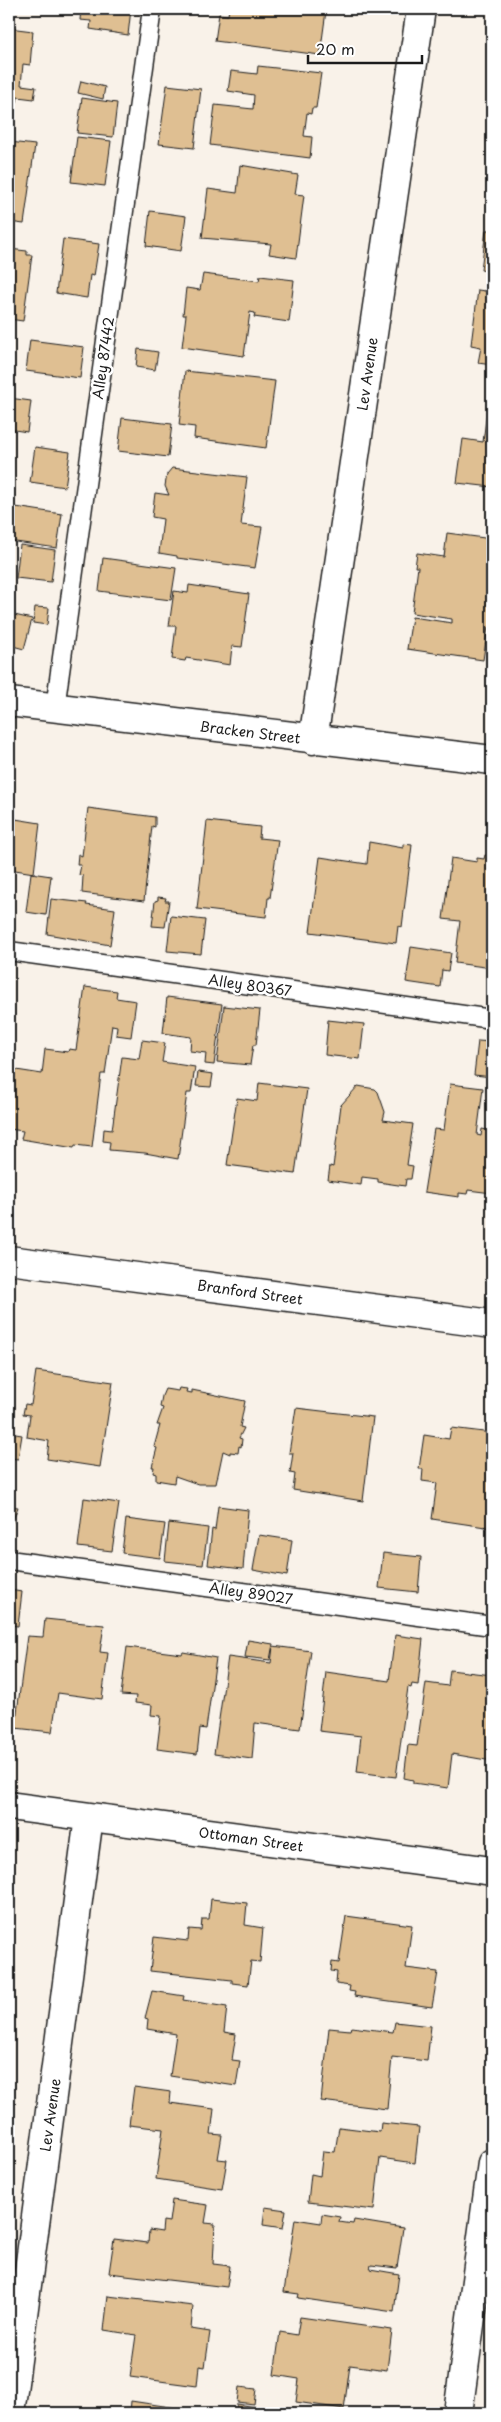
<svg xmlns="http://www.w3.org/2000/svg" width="501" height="2422" font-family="'Playpen Sans',sans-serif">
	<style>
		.building { fill: #dfbf92; stroke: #1c1c1c }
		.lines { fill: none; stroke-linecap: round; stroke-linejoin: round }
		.service-casing { stroke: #1c1c1c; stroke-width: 21 }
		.minor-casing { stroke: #1c1c1c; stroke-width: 31 }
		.secondary-casing { stroke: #1c1c1c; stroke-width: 31 }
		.service { stroke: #fff; stroke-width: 18 }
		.minor { stroke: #fff; stroke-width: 28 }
		.secondary { stroke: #fff; stroke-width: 28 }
		.labels { text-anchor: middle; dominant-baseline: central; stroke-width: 5; stroke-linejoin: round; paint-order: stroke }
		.street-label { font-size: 14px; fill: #1c1c1c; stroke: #fff }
	</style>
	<rect width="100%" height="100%" fill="#f9f2e9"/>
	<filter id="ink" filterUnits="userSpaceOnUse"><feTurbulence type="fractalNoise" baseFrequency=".02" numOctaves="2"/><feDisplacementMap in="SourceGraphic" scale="10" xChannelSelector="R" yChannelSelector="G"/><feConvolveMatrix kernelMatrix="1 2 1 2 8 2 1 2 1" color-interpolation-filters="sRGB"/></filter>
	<g filter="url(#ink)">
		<path class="building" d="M81 9H131L128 35 90 29 91 21 80 20Z
			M229 9H305L326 11 320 55 215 41 219 14 228 15Z
			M9 28 33 31 30 65 23 64 21 85 36 87 34 99 18 97 17 102 9 101Z
			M258 66 321 73 316 108H312L311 114 307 113 304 136 312 137 310 158 210 145 215 105 253 109 254 95 228 91 231 71 257 74Z
			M81 81 105 87 103 99 78 93Z
			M167 85 201 89 194 148 159 144Z
			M82 98 117 103 113 137 77 133Z
			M77 137 111 141 105 186 71 182Z
			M10 142 35 145 24 224 9 222Z
			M240 165 298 175 295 194 304 195 296 258 269 254 271 244 202 238 208 189 237 193Z
			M150 211 186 216 181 251 146 246Z
			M486 230H492V272L481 270Z
			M63 239 99 244 94 276 90 275 87 298 56 293Z
			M9 249 27 251V255H32L23 321 9 319Z
			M203 274 259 281 260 276 294 280 289 322 254 317 255 313 250 312 244 356 182 347 186 315H183L186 288 200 290Z
			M478 290 492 292V365L478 363 481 347 471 345Z
			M30 340 84 347 80 378 26 371Z
			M138 349 158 352 155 370 136 367Z
			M185 371 275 381 266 448 194 438 195 427 179 425Z
			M489 396H492V487L457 483 463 439 483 442Z
			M9 398 31 401 27 432 9 429Z
			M122 418 172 424 168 457 118 451Z
			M35 447 70 452 65 487 30 482Z
			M172 468 247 477 241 525 262 527 255 568 177 558V556L159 553 163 519 152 517 155 493 169 495 165 486 167 474Z
			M9 506 62 514 57 548 9 541Z
			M447 533 492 539 487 574H492V628L488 627 483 660 407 649 412 617 452 623V619L412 613 418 567H415L417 553 444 557Z
			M20 545 55 550 51 582 16 578Z
			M103 558 176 568 171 600 99 591Z
			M189 585 249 594 242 647 232 646 230 665 186 658 185 661 172 659 176 626H169L174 591 188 593Z
			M35 607 49 608 47 625 33 623Z
			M10 614 32 619 24 649 9 645Z
			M88 808 155 817V827L152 826 144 901 82 893 83 876 79 875 81 865H77L78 854 82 856Z
			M9 818 40 823 34 873 9 869Z
			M207 821 260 827 259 838 278 840 270 898H268L266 917 197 909Z
			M369 842 403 848V844L412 845 402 927 398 926 396 943 310 932 320 857 367 864Z
			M485 855 492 856V968L455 963 460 921 443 919 451 858 477 862V858L484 859Z
			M31 873 51 876 46 915 26 912Z
			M158 897 166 898 165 901H169L165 927 152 926 155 901 158 900Z
			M51 899 87 903 86 905 115 909 110 945 47 934Z
			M171 916 205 920 201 954 167 951Z
			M411 947 451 953 448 971 442 970 440 987 406 982Z
			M85 987 117 991 116 998 136 1001 131 1037 116 1035 117 1026 112 1025 105 1074H101L92 1147 75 1145 74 1148 21 1139 23 1131 9 1129 10 1069 42 1074 45 1049 68 1052 69 1049 76 1050Z
			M167 997 222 1004 214 1065 205 1064 206 1053 190 1051 191 1037 163 1033Z
			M224 1006 260 1010 256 1045H253L250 1065 217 1062Z
			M328 1020 364 1024 360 1059 325 1055Z
			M142 1040 165 1043 162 1062 195 1067 191 1093H187L178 1159 145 1153 109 1150 110 1142 103 1141 104 1129 112 1130 122 1057 139 1059Z
			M478 1041 492 1042V1077L474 1075Z
			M198 1072 213 1074 211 1087 196 1086Z
			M259 1083 307 1089 295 1174 227 1165 237 1098 257 1101Z
			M450 1084 483 1088 477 1135 481 1136 482 1129 492 1131V1193L468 1190 467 1194 459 1193V1197L424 1192 434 1129 444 1130Z
			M358 1086 375 1089 378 1092 385 1112 383 1120 413 1124 407 1165 413 1166 411 1179H406L405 1186 378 1182V1179L362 1177 361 1185 328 1180 330 1166 333 1167 341 1105Z
			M36 1371 113 1382 100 1467 47 1459 49 1441 27 1437 30 1415 23 1414 25 1404 31 1405Z
			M179 1388 187 1389 186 1392 192 1393V1390L245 1401 240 1427 244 1428 239 1438 242 1439 241 1447 239 1446 238 1453 230 1452V1454L223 1451 216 1484H198L175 1476 174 1483 156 1480V1474L153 1473 154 1467H152L157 1448 154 1447 160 1425H157L163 1408 160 1407 162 1396 165 1389 178 1391Z
			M296 1408 373 1417 363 1501 293 1490 295 1474 290 1473 293 1453H289Z
			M451 1428 492 1433V1528L432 1519 437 1483 422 1481 423 1469H419L424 1435 449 1439Z
			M9 1433 22 1435 18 1459 9 1458Z
			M84 1498 119 1503 112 1551 78 1547Z
			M9 1506 18 1507 11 1525 9 1524Z
			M218 1506 248 1510 243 1569 208 1565 212 1529 215 1530Z
			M126 1519 165 1524 160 1558 122 1553Z
			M169 1523 208 1528 203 1565 165 1561Z
			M259 1535 292 1540 287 1576 253 1570Z
			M383 1553 421 1557 418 1592 379 1588Z
			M9 1590 22 1592 18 1626 9 1625Z
			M45 1619 104 1625 100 1652 108 1653 102 1699 58 1693 52 1732 15 1728 27 1636 43 1637Z
			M395 1635 423 1639 418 1685 412 1684 411 1688 408 1687 396 1777 357 1772 361 1736 319 1731 326 1672 389 1681Z
			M248 1640 273 1644 270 1660 245 1657Z
			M273 1646 311 1651 300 1729 255 1723 252 1759 214 1754 228 1657 271 1663Z
			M127 1647 182 1654 183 1652 216 1658 206 1729 200 1728 197 1754 157 1749 161 1716 151 1715 152 1705 135 1703 136 1696 121 1695Z
			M450 1670 492 1675V1761L452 1754 448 1788 413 1783V1780L404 1778 408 1745 417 1746 426 1683 448 1686Z
			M211 1899 247 1903 245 1925 263 1928 260 1962 251 1961 248 1985 232 1983V1980L150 1971 154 1937 188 1941 189 1929 201 1930 202 1919H209Z
			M346 1916 412 1925 406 1968 438 1972 432 2007 354 1996 355 1992 349 1991 350 1986 336 1984 337 1972 331 1971 332 1962 339 1963Z
			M152 1991 184 1996 183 2000 227 2007 224 2032 236 2034 232 2060 240 2061 236 2086 170 2076 176 2034 147 2029 148 2019 145 2018Z
			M395 2022 431 2026 427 2061 392 2057 387 2109 321 2101 329 2028 350 2030 351 2027 393 2032Z
			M134 2087 171 2092 170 2103 214 2109 211 2134 222 2135 218 2159 227 2160 222 2189 156 2179 163 2129 129 2125Z
			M381 2123 419 2127 415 2163 380 2158 374 2210 308 2202 311 2174 320 2176 323 2151 335 2152 339 2127 380 2132Z
			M172 2200 208 2205 205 2223 215 2224 213 2264 230 2266 227 2287 109 2273 114 2239 148 2243 149 2230 162 2232 163 2221 169 2222Z
			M265 2207 286 2210 283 2228 263 2225Z
			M322 2214 340 2217 339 2222 353 2224 354 2220 403 2228 397 2268 371 2265 370 2269 399 2274 394 2312 298 2298 299 2294 284 2292 295 2219 321 2223Z
			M108 2296 193 2306 191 2329 210 2332 205 2367 199 2366 197 2386 130 2377 136 2335 104 2330Z
			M300 2317 392 2330 387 2370 350 2365 344 2409 296 2402 299 2379 274 2375 280 2332 297 2335Z
			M239 2387 256 2389 254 2404 237 2402Z
			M131 2401 177 2408V2413H130Z
			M237 2404 256 2407 255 2413H236Z"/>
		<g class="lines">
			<defs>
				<path id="service" d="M55 708 152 9
					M9 951 492 1019
					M9 1560 492 1626"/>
				<path id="minor" d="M9 702 492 760
					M313 740 421 9
					M9 1806 492 1871
					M10 2413 89 1817
					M458 2413 492 2163"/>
				<path id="secondary" d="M9 1260 492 1324"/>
			</defs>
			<use href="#service" class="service-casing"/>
			<use href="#minor" class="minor-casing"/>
			<use href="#secondary" class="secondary-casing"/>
			<use href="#service" class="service"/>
			<use href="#minor" class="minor"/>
			<use href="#secondary" class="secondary"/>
		</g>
	</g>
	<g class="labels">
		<g class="street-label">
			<text transform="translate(103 358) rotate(-82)">Alley 87442</text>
			<text transform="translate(367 374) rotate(-82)">Lev Avenue</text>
			<text transform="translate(250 732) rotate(7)">Bracken Street</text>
			<text transform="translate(250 985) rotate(8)">Alley 80367</text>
			<text transform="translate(250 1292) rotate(8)">Branford Street</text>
			<text transform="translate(251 1593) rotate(8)">Alley 89027</text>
			<text transform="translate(251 1839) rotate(8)">Ottoman Street</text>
			<text transform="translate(50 2115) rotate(-82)">Lev Avenue</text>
		</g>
	</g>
	<rect width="501" height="2422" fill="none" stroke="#fff" stroke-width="30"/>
	<rect x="15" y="15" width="471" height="2392" fill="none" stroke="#1c1c1c" stroke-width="2" filter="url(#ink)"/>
	<path d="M308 55v8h114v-8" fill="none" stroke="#1c1c1c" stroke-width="2.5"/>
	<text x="316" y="55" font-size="15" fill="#1c1c1c" stroke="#ffffff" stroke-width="4" paint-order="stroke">20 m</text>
</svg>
